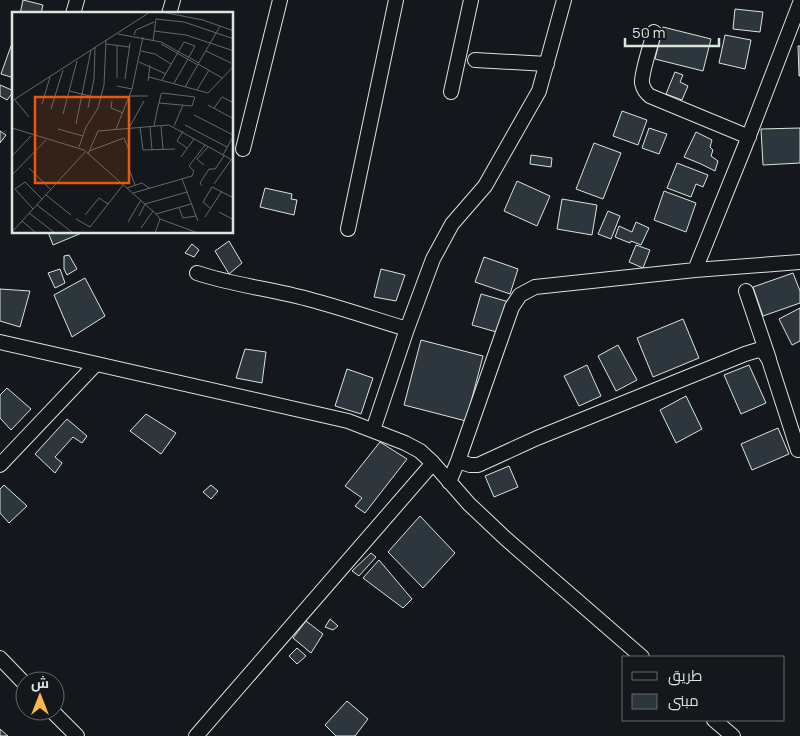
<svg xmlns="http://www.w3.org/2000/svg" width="800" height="736" font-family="Manrope,Cairo,sans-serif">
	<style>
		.building { fill: #2c363c; stroke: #d8e6dc }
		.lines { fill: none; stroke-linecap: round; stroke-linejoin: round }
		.minor-casing { stroke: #d8e6dc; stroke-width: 16 }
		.minor { stroke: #14181c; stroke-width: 14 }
		.inset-road { fill: none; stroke: #626a69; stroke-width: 1 }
		.view { fill: #e8590c; fill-opacity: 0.15; stroke: #e8590c; stroke-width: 2.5 }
		.inset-edge { fill: none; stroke: #d8e6dc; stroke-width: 2.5 }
	</style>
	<rect width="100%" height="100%" fill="#14181c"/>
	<path class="building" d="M23 0 43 5 41 14H20Z
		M735 9 763 12 760 32 733 29Z
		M663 27 711 39 703 71 655 59Z
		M725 35 751 40 745 69 719 63Z
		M11 46 14 47V78L1 74Z
		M798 46H800V76H799Z
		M675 72 683 75 680 82 688 86 682 100 666 94Z
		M0 85 14 91 7 100 0 96Z
		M622 111 647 120 638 145 613 136Z
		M649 128 667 134 659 154 642 148Z
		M800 128V163L763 165 761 129Z
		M0 131 6 135 0 143Z
		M696 132 712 140 710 147 713 150 711 156 718 161 715 171 701 164 684 157Z
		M594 143 621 153 603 199 576 189Z
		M531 155 552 158 551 167 530 164Z
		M677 163 708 175 703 187 696 184 691 197 667 188Z
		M517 181 550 196 537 226 504 211Z
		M265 188 292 194 291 199 297 200 294 215 260 207Z
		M664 191 696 203 686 232 654 220Z
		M562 199 597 205 592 235 557 229Z
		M608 211 620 216 611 239 598 234Z
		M636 222 649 228 641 245 631 241 630 243 615 237 619 226 632 232Z
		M48 232H84L53 245Z
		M229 241 242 263 229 274 215 251Z
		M192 244 199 250 194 257 185 253Z
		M636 245 650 250 643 268 629 262Z
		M69 255 77 269 67 275 64 269V256Z
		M484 257 518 269 510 294 475 282Z
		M60 269 65 283 55 288 48 273Z
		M381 269 405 275 396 301 374 297Z
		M793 273 800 291V303L763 316 753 287Z
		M85 278 105 316 72 337 54 295Z
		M0 289 30 291 20 327 0 321Z
		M481 294 509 302 500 333 472 325Z
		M800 308V341L792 345 779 319Z
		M683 319 699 358 653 377 637 338Z
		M421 340 483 356 466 421 404 405Z
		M618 345 637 380 616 391 598 356Z
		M245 349 266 352 262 383 236 378Z
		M587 365 601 396 579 406 564 376Z
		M749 365 766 403 741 414 724 375Z
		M347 369 373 378 361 414 335 406Z
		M7 388 31 409 11 430 0 418V395Z
		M686 396 702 429 676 443 660 410Z
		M146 414 176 433 161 454 130 431Z
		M67 419 87 436 82 443 73 437 55 457 62 463 55 473 35 454Z
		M778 428 789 454 752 470 741 444Z
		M380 442 407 459 365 513 355 506 362 498 345 486Z
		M509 466 518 487 494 497 485 476Z
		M4 485 27 506 9 523 0 513V489Z
		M211 485 218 491 211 499 203 492Z
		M420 516 455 553 423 588 388 552Z
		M371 553 376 557 359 576 352 571Z
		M379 560 412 599 403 608 363 578Z
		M330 619 338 626 333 630 325 627Z
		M306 621 323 634 311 653 293 638Z
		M297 648 306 656 297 664 289 656Z
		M347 701 368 719 355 736H336L325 725Z
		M0 729 8 736H0Z"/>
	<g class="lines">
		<defs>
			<path id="minor" d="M73 14 77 0
				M169 14 173 0
				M654 32C652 42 641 73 642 83 643 88 646 93 650 96L749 137
				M475 60 547 64
				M451 92 471 0
				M243 149 280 0
				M348 229 396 0
				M695 270 745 146 800 3
				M197 273C233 285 271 289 308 299 342 308 374 319 407 329
				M746 291 769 359
				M0 342 348 421 405 443 420 451 433 463 469 504 505 538 642 657
				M373 430 407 329 433 259 452 224 485 186 539 91 564 0
				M458 461 470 465H478L537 438 745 354 758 350 764 352 769 360 798 450
				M0 465 96 364
				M449 482 458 461 512 307 520 295 535 287 695 270 800 262
				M0 658 25 684
				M52 711 77 736
				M714 720 733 736
				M196 736 433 463"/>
		</defs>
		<use href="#minor" class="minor-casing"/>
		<use href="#minor" class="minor"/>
	</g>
	<g transform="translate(12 12)">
		<rect width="221" height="221" fill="#14181c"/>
		<path class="inset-road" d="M150 0 191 8 222 19M142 19 174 23 222 39M106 22 149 30 187 51M122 23 124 18 142 10M141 29 144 7 172 10 222 27M94 32 117 35M149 32 186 53M129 39 143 42 159 52M194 39 219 51M127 50 154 62M186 52 210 66M137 65 196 81 222 54M105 66V34M113 67 118 31M150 68 172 30 183 34 177 45M136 69 138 53M162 71 176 47M173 75 208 14M120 77 131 25M185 78 197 58M57 79 78 84M117 84H136M3 88 17 105M0 89 138 0M100 89 99 96 111 101M30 92 38 65M196 93 222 107M76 96 82 67 83 35M202 96 210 85 222 91M39 97 51 58M51 102 65 49M182 103 221 123M64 112 79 38M173 113 215 135M142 114 146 94 147 91 149 82 150 81 183 85 180 94 147 91M149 114 151 137M162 114 171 93M128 115 131 138 163 137M138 115 140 138M0 116 72 138 144 202 148 207 143 221M117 116 132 89M46 117 71 124M104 117 120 77 105 74M171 119 165 129 175 136M67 135 74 115 86 96 92 73 94 28M77 139 112 126 117 138M76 142 86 119 157 113 222 149M211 143 222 123M0 144 19 124M169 145 182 127M192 153 185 147 196 135M17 156 39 178M117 157 123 173M0 163 34 128M170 167 186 209M202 172 219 148M190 174 188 171 197 157H203L212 144M115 176 130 171 137 176M121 181 180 164 182 159 177 154 193 133M34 183 59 203M25 193 61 221M167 196 171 206 184 204M21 197 3 177 13 170 30 187M199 197 191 190 200 175 222 186M207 200 222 208M17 201 43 221M144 202 179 192M73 203 87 186 96 192M127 204 133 192 175 180M193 205 210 179M64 207 78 215 111 173M148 207 186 221M10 209 24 221M116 210 129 188M129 216 141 199M0 220 73 140"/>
		<path class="view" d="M23 85H117V171H23Z"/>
		<rect width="221" height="221" class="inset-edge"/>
	</g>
	<rect x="622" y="656" width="162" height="65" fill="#14181c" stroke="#626a69"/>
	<rect x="632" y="672" width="25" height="8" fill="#14181c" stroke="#626a69"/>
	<text x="668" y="681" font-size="15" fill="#d8e6dc">طريق</text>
	<rect x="632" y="694" width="25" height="15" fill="#2c363c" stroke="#626a69"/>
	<text x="668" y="706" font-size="15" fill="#d8e6dc">مبنى</text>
	<g transform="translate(40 696)"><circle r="24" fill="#14181c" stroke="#626a69"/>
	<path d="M0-4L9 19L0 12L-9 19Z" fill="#ffb74d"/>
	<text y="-8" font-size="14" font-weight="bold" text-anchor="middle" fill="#d8e6dc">ش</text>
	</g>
	<path d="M625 38v8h94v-8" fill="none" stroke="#d8e6dc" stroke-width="2.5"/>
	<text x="632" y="38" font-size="15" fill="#d8e6dc" stroke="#14181c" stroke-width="4" paint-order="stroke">50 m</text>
</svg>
